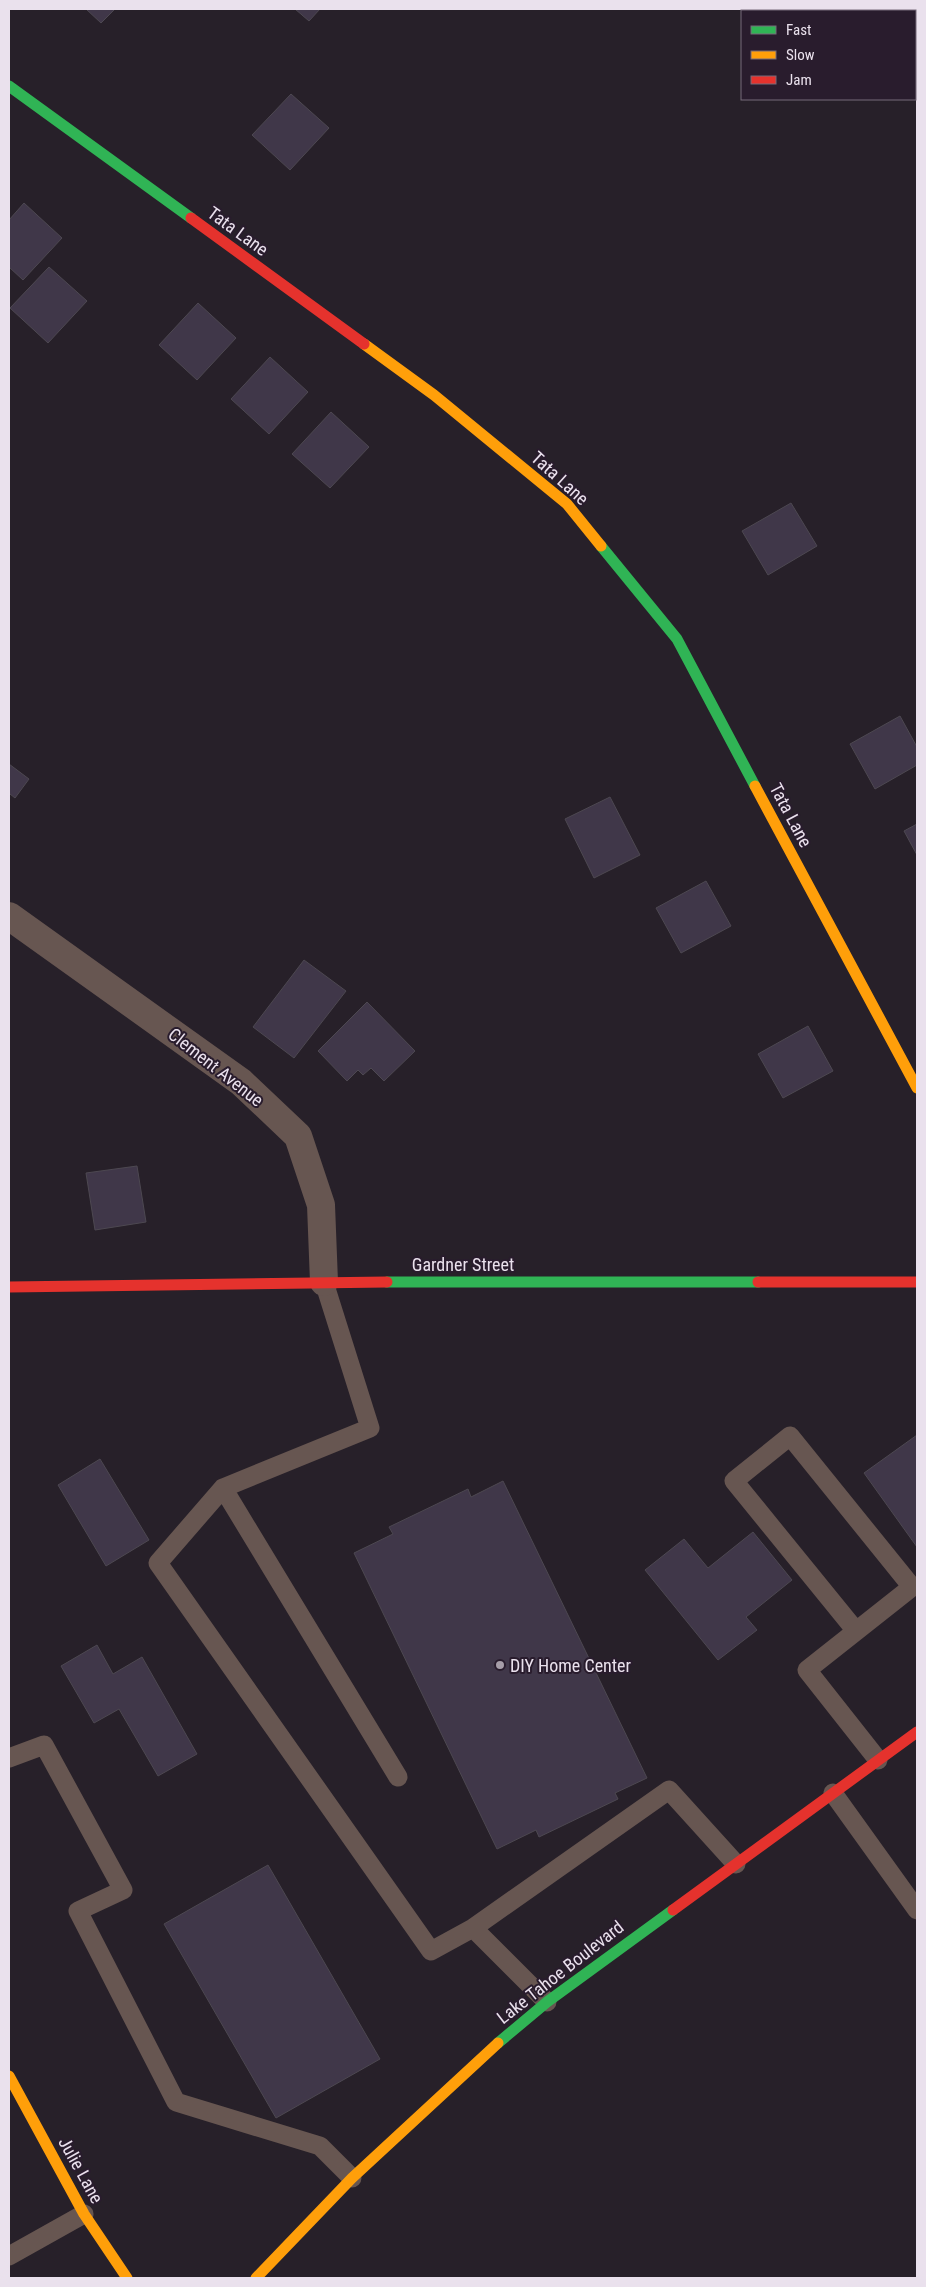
<svg xmlns="http://www.w3.org/2000/svg" width="926" height="2287" font-family="'Roboto Condensed',sans-serif">
	<style>
		.building { fill: #403749; stroke: #4d4851 }
		.lines { fill: none; stroke-linecap: round; stroke-linejoin: round }
		.lane { stroke: #675651; stroke-width: 19 }
		.street { stroke: #675651; stroke-width: 28 }
		.fast { stroke: #30b455; stroke-width: 11 }
		.slow { stroke: #ff9f0a; stroke-width: 11 }
		.jam { stroke: #e5322d; stroke-width: 11 }
		.poi-dot { fill: #a69da8; stroke: #291c2d; stroke-width: 2 }
		.labels { text-anchor: middle; dominant-baseline: central; stroke-width: 4; stroke-linejoin: round; paint-order: stroke }
		.street-label { font-size: 18px; fill: #eae1ed; stroke: #291c2d }
		.poi-label { font-size: 18px; fill: #eae1ed; stroke: #291c2d; text-anchor: start }
	</style>
	<rect width="100%" height="100%" fill="#272029"/>
	<path class="building" d="M86 9H115L101 23Z
		M295 9H320L309 21Z
		M846 9H871L874 11H843Z
		M291 94 329 128 290 170 252 135Z
		M24 203 62 238 23 280 9 267V220Z
		M49 267 87 301 48 343 10 308Z
		M198 303 236 338 197 380 159 345Z
		M270 357 308 392 269 434 231 399Z
		M331 412 369 447 330 488 292 454Z
		M791 503 817 546 768 575 742 531Z
		M900 716 917 747V765L875 789 850 744Z
		M9 764 29 779 15 798 10 794 9 796Z
		M610 797 640 855 594 878 565 819Z
		M917 824V855L904 831Z
		M706 881 731 926 681 953 656 908Z
		M304 960 346 991 294 1058 253 1027Z
		M367 1002 415 1051 384 1081 371 1068 363 1075 358 1070 347 1081 318 1051Z
		M808 1026 833 1071 783 1098 758 1054Z
		M137 1166 146 1222 95 1230 86 1173Z
		M917 1435V1547L864 1473Z
		M100 1459 149 1540 106 1566 58 1485Z
		M503 1481 647 1778 615 1793 618 1799 539 1837 536 1830 497 1849 354 1553 393 1534 389 1527 468 1489 471 1497Z
		M753 1532 792 1580 746 1617 757 1630 718 1660 645 1570 684 1539 708 1568Z
		M97 1645 113 1674 142 1657 197 1754 158 1776 119 1709 94 1723 61 1666Z
		M268 1865 380 2059 276 2118 164 1924Z"/>
	<g class="lines">
		<path class="lane" d="M223 1488 370 1428 324 1282
			M856 1631 734 1481 790 1436 912 1587 807 1670 878 1760
			M9 1758 44 1745 123 1890 78 1911 176 2102 320 2146 352 2178
			M398 1777 223 1488 158 1563 431 1951 473 1928 547 2002
			M833 1793 917 1910
			M473 1928 669 1790 736 1864
			M9 2256 84 2214"/>
		<path class="street" d="M9 916 241 1082 298 1136 321 1205 324 1282"/>
		<path class="fast" d="M9 86 191 218
			M601 546 677 639 755 786
			M387 1282H758
			M498 2043 547 2002 673 1910"/>
		<path class="slow" d="M364 344 434 395 567 504 601 546
			M755 786 917 1088
			M9 2076 84 2214 127 2278
			M256 2278 352 2178 498 2043"/>
		<path class="jam" d="M191 218 364 344
			M758 1282H917
			M9 1287 387 1282
			M673 1910 917 1732"/>
	</g>
	<circle class="poi-dot" cx="500" cy="1665" r="5"/>
	<g class="labels">
		<g class="street-label">
			<text transform="translate(238 231) rotate(36)">Tata Lane</text>
			<text transform="translate(560 478) rotate(42)">Tata Lane</text>
			<text transform="translate(791 815) rotate(62)">Tata Lane</text>
			<text transform="translate(216 1067) rotate(38)">Clement Avenue</text>
			<text x="463" y="1264">Gardner Street</text>
			<text transform="translate(560 1972) rotate(-38)">Lake Tahoe Boulevard</text>
			<text transform="translate(81 2170) rotate(61)">Julie Lane</text>
		</g>
		<g class="poi-label">
			<text x="510" y="1665">DIY Home Center</text>
		</g>
	</g>
	<rect width="926" height="2287" fill="none" stroke="#eae1ed" stroke-width="20"/>
	<rect x="741" y="10" width="175" height="90" fill="#291c2d" stroke="#766b7a"/>
	<rect x="751" y="26" width="25" height="8" fill="#30b455" stroke="#766b7a"/>
	<text x="786" y="35" font-size="15" fill="#eae1ed">Fast</text>
	<rect x="751" y="51" width="25" height="8" fill="#ff9f0a" stroke="#766b7a"/>
	<text x="786" y="60" font-size="15" fill="#eae1ed">Slow</text>
	<rect x="751" y="76" width="25" height="8" fill="#e5322d" stroke="#766b7a"/>
	<text x="786" y="85" font-size="15" fill="#eae1ed">Jam</text>
</svg>
